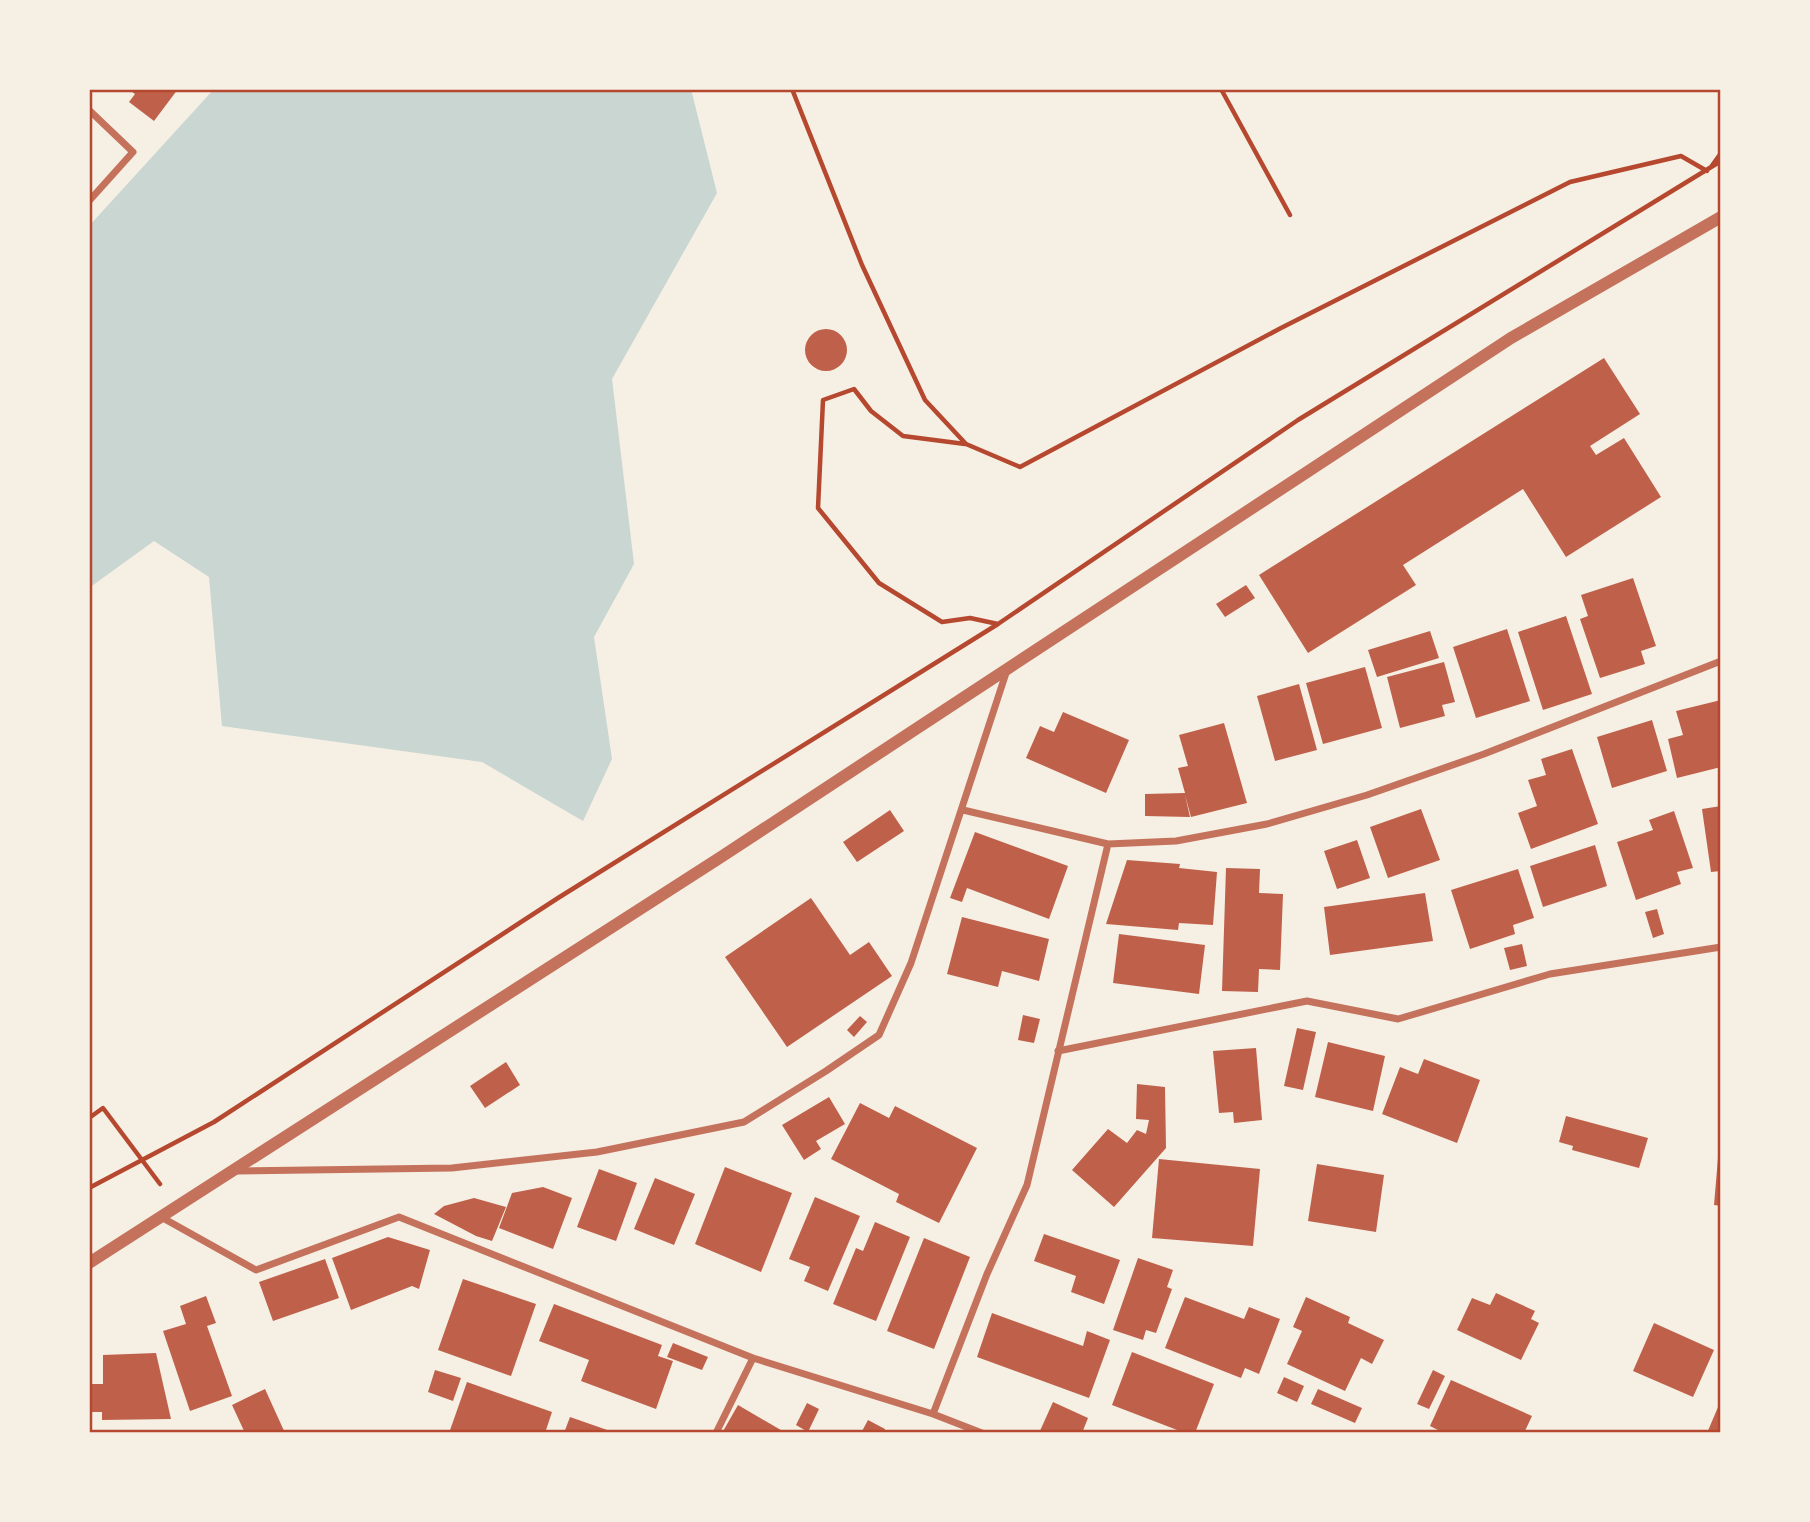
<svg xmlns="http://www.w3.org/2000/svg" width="1810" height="1522" font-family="'Space Grotesk',sans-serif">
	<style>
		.water { fill: #c9d6d2 }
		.building { fill: #bf614a }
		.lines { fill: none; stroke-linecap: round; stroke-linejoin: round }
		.path { stroke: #b5482f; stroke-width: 4.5 }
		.minor { stroke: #c5725c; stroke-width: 7 }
		.tertiary { stroke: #c5725c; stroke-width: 12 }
		.neatline { fill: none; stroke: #b5482f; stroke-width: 2.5 }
	</style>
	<rect width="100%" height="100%" fill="#f6efe4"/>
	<path class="water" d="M214 89H691L717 193 612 379 634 564 594 637 612 759 583 821 482 762 222 726 209 577 154 541 89 588V226Z"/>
	<path class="building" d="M128 89H178L154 121 129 102 135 94Z
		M805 350a21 21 0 1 1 42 0a21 21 0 1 1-42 0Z
		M1604 358 1640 414 1590 446 1596 455 1624 438 1661 497 1566 557 1523 489 1403 565 1416 585 1308 653 1259 575Z
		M1633 578 1656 646 1641 651 1645 664 1600 678 1580 619 1588 616 1581 595Z
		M1246 585 1255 598 1225 617 1216 604Z
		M1566 616 1592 694 1543 710 1518 632Z
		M1507 629 1530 701 1476 718 1453 647Z
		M1430 631 1439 658 1377 677 1368 650Z
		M1444 662 1455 702 1442 705 1445 716 1400 728 1387 677Z
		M1365 667 1382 728 1323 744 1306 683Z
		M1299 684 1317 750 1275 761 1257 696Z
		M1721 700V767L1677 778 1668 739 1683 735 1676 711Z
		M1063 712 1129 740 1106 793 1026 758 1040 726 1054 732Z
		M1652 720 1667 771 1612 788 1597 737Z
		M1224 723 1247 803 1191 817 1185 795 1190 817 1145 816V794L1185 793 1178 768 1188 766 1179 735Z
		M1572 749 1598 824 1531 849 1518 813 1537 806 1528 780 1546 775 1541 759Z
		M1721 806V871L1711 872 1702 809Z
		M1421 809 1440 860 1388 878 1370 827Z
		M890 810 904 831 857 862 843 842Z
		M1674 811 1693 868 1677 872 1681 884 1636 900 1617 842 1653 830 1649 820Z
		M975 832 1068 866 1049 919 967 888 962 902 950 898Z
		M1357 840 1370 878 1337 889 1324 851Z
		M1595 845 1607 886 1543 907 1530 866Z
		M1127 860 1180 864 1179 868 1217 872 1213 925 1179 923 1178 930 1106 924Z
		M1226 868 1260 869 1259 893 1283 894 1280 970 1259 969 1258 992 1222 991Z
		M1518 869 1534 918 1513 925 1515 934 1470 949 1451 890Z
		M1425 893 1433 941 1330 955 1324 907Z
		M811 898 850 955 869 942 892 976 787 1047 725 957Z
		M1657 909 1664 934 1653 938 1645 912Z
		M962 917 1049 939 1039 981 1002 971 998 987 947 974Z
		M1119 934 1205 945 1199 994 1113 983Z
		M1522 944 1527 966 1510 970 1504 948Z
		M1023 1015 1040 1019 1034 1043 1018 1040Z
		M860 1016 867 1022 854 1037 847 1030Z
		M1297 1028 1316 1032 1303 1090 1284 1086Z
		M1328 1042 1385 1056 1373 1111 1315 1097Z
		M1256 1048 1262 1120 1234 1123 1233 1112 1219 1113 1213 1051Z
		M1424 1059 1480 1080 1457 1143 1382 1114 1400 1067 1418 1074Z
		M506 1062 520 1085 485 1108 470 1086Z
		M1137 1084 1165 1087 1166 1148 1114 1207 1072 1170 1108 1129 1127 1143 1137 1130 1146 1134 1149 1120 1136 1119Z
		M829 1097 845 1124 816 1141 821 1149 804 1160 782 1125Z
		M860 1103 889 1118 895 1106 977 1148 939 1223 896 1202 899 1194 831 1159Z
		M1566 1116 1648 1138 1639 1168 1572 1150 1573 1146 1559 1142Z
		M1718 1158H1721V1206L1714 1205Z
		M1159 1159 1260 1169 1253 1246 1152 1238Z
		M1317 1164 1384 1175 1376 1232 1308 1221Z
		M725 1167 792 1193 761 1272 695 1244Z
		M599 1169 637 1183 616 1241 577 1227Z
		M655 1178 695 1194 674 1245 634 1229Z
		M543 1187 572 1198 553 1249 499 1228 512 1193Z
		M815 1197 860 1216 828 1291 804 1281 810 1267 789 1259Z
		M474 1198 506 1207 492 1241 476 1236 434 1214 444 1206Z
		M875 1222 910 1237 876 1321 833 1304 856 1248 863 1251Z
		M1044 1234 1120 1260 1104 1304 1071 1292 1076 1276 1034 1261Z
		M388 1237 430 1250 419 1289 412 1286 351 1310 332 1258Z
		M924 1238 970 1257 934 1349 887 1331Z
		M1138 1258 1173 1270 1167 1287 1172 1289 1156 1333 1146 1330 1143 1340 1113 1330Z
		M325 1259 339 1298 273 1321 259 1282Z
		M463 1279 536 1304 511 1376 438 1350Z
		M1496 1293 1535 1311 1531 1319 1539 1323 1521 1360 1457 1330 1472 1298 1490 1305Z
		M206 1296 216 1323 207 1326 232 1396 190 1411 163 1331 186 1324 180 1306Z
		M1185 1297 1244 1319 1249 1307 1280 1319 1259 1374 1245 1368 1241 1378 1165 1348Z
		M1306 1297 1350 1317 1348 1323 1384 1340 1372 1364 1361 1358 1345 1391 1287 1364 1302 1331 1293 1327Z
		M554 1304 662 1345 658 1356 673 1361 656 1409 581 1381 589 1360 539 1341Z
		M992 1313 1083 1346 1087 1331 1110 1340 1089 1398 977 1357Z
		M1654 1323 1714 1350 1693 1397 1633 1371Z
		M673 1343 708 1357 702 1370 667 1357Z
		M1132 1352 1214 1384 1195 1433H1185L1112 1405Z
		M156 1353 171 1419 102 1420V1412H89V1384H103V1355Z
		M435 1370 461 1378 453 1401 428 1392Z
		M1433 1370 1445 1376 1429 1409 1417 1404Z
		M1284 1377 1304 1386 1297 1402 1277 1393Z
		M1451 1380 1532 1416 1524 1433H1444L1430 1426Z
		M467 1382 552 1412 545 1433H449Z
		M265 1389 285 1433H245L232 1405Z
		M1318 1389 1362 1408 1355 1423 1311 1404Z
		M1721 1400V1433H1707Z
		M1053 1402 1088 1418 1082 1433H1039Z
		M807 1403 819 1409 808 1432 796 1425Z
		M738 1405 786 1433H722Z
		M570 1417 613 1432V1433H564Z
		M868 1420 885 1429 884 1433H861Z"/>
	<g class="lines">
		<path class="path" d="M792 89 862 265 925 400 966 444 1020 467 1281 328 1570 182 1681 156 1707 171
			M1221 89 1290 215
			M1711 167 1721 153
			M965 444 903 436 871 411 854 389 823 400 818 508 879 583 942 622 970 618 998 624
			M89 1118 103 1108 160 1184
			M89 1188 214 1122 558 898 998 624 1298 420 1721 161"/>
		<path class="minor" d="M89 110 133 152 89 201
			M963 810 1108 844 1176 841 1267 824 1367 795 1484 754 1721 661
			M1058 1051 1307 1001 1398 1019 1550 974 1721 947
			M237 1171 452 1168 597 1152 744 1122 826 1071 879 1035 911 963 1007 670
			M161 1217 256 1270 399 1217 753 1358 933 1414 982 1433
			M933 1414 987 1274 1027 1185 1108 844
			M716 1433 753 1358"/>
		<path class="tertiary" d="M89 1263 721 857 1511 338 1721 217"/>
	</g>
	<rect width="1810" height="1522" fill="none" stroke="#f6efe4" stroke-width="182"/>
	<rect x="91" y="91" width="1628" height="1340" class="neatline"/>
</svg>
